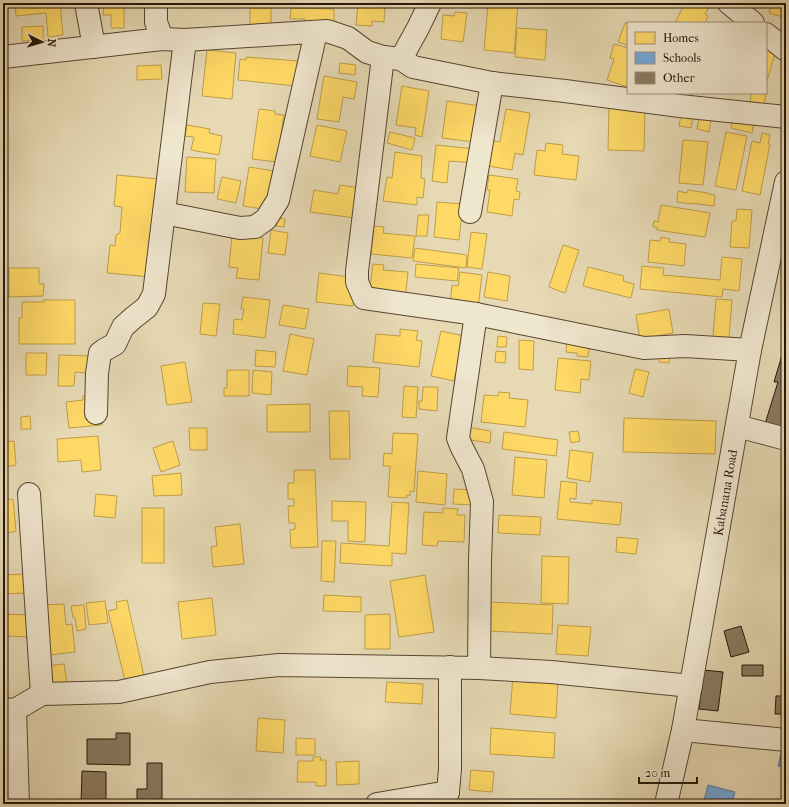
<svg xmlns="http://www.w3.org/2000/svg" width="789" height="807" font-family="'IM FELL French Canon',serif">
	<style>
		.homes { fill: #ffd966; stroke: #be9e4a }
		.schools { fill: #6fa8dc; stroke: #597c9c }
		.building { fill: #8a7a61; stroke: #271407 }
		.lines { fill: none; stroke-linecap: round; stroke-linejoin: round }
		.minor-casing { stroke: #574532; stroke-width: 24 }
		.minor { stroke: #efe6ce; stroke-width: 22 }
		.labels { text-anchor: middle; dominant-baseline: central; stroke-width: 4; stroke-linejoin: round; paint-order: stroke }
		.street-label { font-size: 13px; fill: #271407; stroke: #efe6ce }
	</style>
	<rect width="100%" height="100%" fill="#e6d9b4"/>
	<filter id="stains"><feTurbulence type="fractalNoise" baseFrequency=".005" numOctaves="4"/><feColorMatrix values="0 0 0 0 .2 0 0 0 0 .09 0 0 0 0 .02 0 0 0 .5 -.17"/></filter>
	<radialGradient id="worn" r=".72"><stop offset=".6" stop-color="#630" stop-opacity="0"/><stop offset="1" stop-color="#630" stop-opacity=".3"/></radialGradient>
	<path class="homes" d="M15 3H60L63 35 48 37 46 13 16 16Z
		M104 3H124V28H111V15H103Z
		M303 3H329V6H303Z
		M488 3H518L514 53 484 50Z
		M685 3H711L705 14 708 16 705 23H675Z
		M772 3H786V18L769 13Z
		M358 4 385 6 384 22 372 21V26L356 25Z
		M250 8H271V27H250Z
		M291 8 334 9V28L304 27 305 19H290Z
		M455 12 467 13 463 42 441 39 443 15 454 16Z
		M625 23 628 24V45L618 42Z
		M43 26V40L22 41V27Z
		M517 28 547 30 545 60 515 57Z
		M614 44 628 48V87L607 80 614 59 610 58Z
		M766 44 777 47 766 84Z
		M207 50 236 53 232 99 202 96Z
		M246 57 299 61 296 86 238 80 240 59 246 60Z
		M340 63 356 65 355 75 339 73Z
		M161 65 162 79 137 80V66Z
		M324 76 357 82 354 99 343 97 339 122 317 119Z
		M402 86 429 91 422 137 415 135 416 128 396 125Z
		M751 93 766 94 764 106 750 104Z
		M447 101 480 106 474 142 442 138Z
		M609 108 645 109 644 151 608 150Z
		M259 109 275 111V114L284 115 277 162 252 159Z
		M506 109 530 113 523 155 515 153 512 170 482 165 487 140 500 142Z
		M682 109 694 111 691 128 679 126Z
		M700 113 712 115 709 132 697 129Z
		M733 117 754 122 752 133 731 128Z
		M187 125 210 129 209 133 222 136 219 155 191 150 194 137 185 136Z
		M317 125 347 131 340 162 310 156Z
		M390 132 415 138 412 150 387 143Z
		M726 132 747 136 736 190 715 186Z
		M762 133 770 135 768 144H770L760 195 742 191 752 141 760 143Z
		M683 140 708 142 703 185 679 183Z
		M546 143 563 145 562 154 579 156 576 180 534 175 537 150 545 151Z
		M436 145 475 149 474 163 449 161 447 183 432 181Z
		M395 152 422 156 421 178 425 179 423 198 417 197V205L383 201 387 177 392 178Z
		M187 157 216 159 214 193 185 192Z
		M249 167 275 171 269 210 243 206Z
		M117 175 159 179 151 277 107 273 110 245 115 246 116 235 120 233 122 207 114 206Z
		M489 175 518 179 516 191 520 192 519 200 514 199 512 216 487 212 490 190H487Z
		M222 177 241 181 236 203 217 199Z
		M340 185 360 188 355 218 310 212 314 190 338 194Z
		M688 190 708 193V194L715 195 714 206 691 203V204L677 202 678 191 687 193Z
		M437 202 463 204 459 240 434 237Z
		M661 205 710 213 705 237 657 230V227H653L654 221 658 222Z
		M737 209 752 210 749 248 730 247 732 221H736Z
		M418 215H429L427 236H416Z
		M277 218 285 219 284 227 276 226Z
		M374 226 384 227 383 233 415 236 412 258 371 254Z
		M271 230 288 233 285 255 268 253Z
		M471 232 487 234 482 269 467 267Z
		M232 235 263 238 259 280 236 278 238 268 229 267Z
		M661 237 670 239 669 242 686 244 684 266 648 262 650 240 660 241Z
		M563 245 579 250 565 293 549 287Z
		M415 248 467 255 466 268 413 261Z
		M722 257 742 259 739 291 723 289 722 297 640 289 642 266 664 268 663 275 720 280Z
		M373 264 384 265 383 270 408 272 405 300 369 296Z
		M416 264 459 268 457 281 415 277Z
		M588 267 624 276 623 281 634 284 631 298 583 286Z
		M9 268H39V284H44L43 296 9 297Z
		M460 272 482 275 478 308 450 304 452 285 458 286Z
		M488 272 510 276 507 301 484 297Z
		M319 273 356 278 353 306 316 302Z
		M243 297 270 300 265 338 233 334 234 319 242 320 244 309H241Z
		M716 299 732 300 729 338 713 337Z
		M43 300H75V344H19V318H22V302H44Z
		M203 303 220 304 216 336 200 334Z
		M283 305 309 309 305 329 279 325Z
		M669 309 673 333 640 339 636 315Z
		M400 329 418 331 416 340 422 341 419 367 373 362 376 334 400 336Z
		M441 331 464 336 454 381 431 376Z
		M290 334 314 339 307 375 283 371Z
		M498 336 507 337 506 347H497Z
		M567 339 590 341 588 357 577 356V353L566 352Z
		M519 340 534 341 533 370 519 369Z
		M256 350 276 352 275 367 255 366Z
		M496 351 506 352 505 363 495 362Z
		M660 351 670 353 669 363 659 362Z
		M26 353H47L46 375H26Z
		M59 355 89 356V373L75 372 74 386H58Z
		M558 358 591 361 589 380 581 379 580 393 555 390Z
		M185 362 192 402 167 405 161 366Z
		M348 366 380 368 378 397 362 396 363 387 347 386Z
		M635 369 649 372 643 397 629 393Z
		M227 370H249V396H224V388H227Z
		M253 370 272 372 271 395 252 393Z
		M404 386 418 387 416 418 402 417Z
		M423 387H438L437 411 419 409V401H422Z
		M499 392 510 393 509 398 528 400 525 427 481 422 484 395 498 396Z
		M99 395 102 425 69 428 66 402 83 400V396Z
		M310 404V432H267V405Z
		M329 411H349L350 459H330Z
		M30 416 31 429H21V417Z
		M624 418 716 421 715 454 623 452Z
		M466 427 491 431 490 443 464 439Z
		M189 428H207V450H190Z
		M578 431 580 441 571 443 569 432Z
		M504 432 558 440 556 456 502 449Z
		M393 433 418 434 414 492 410 491V496L407 495V498L388 497 390 466H383L384 453 392 454Z
		M98 436 101 470 82 472 81 460 58 462 57 439Z
		M14 441 16 465 3 467V442Z
		M173 441 180 465 161 472 153 448Z
		M570 450 593 453 590 482 567 478Z
		M515 457 547 460 544 498 512 495Z
		M294 470H315L318 547 291 548 290 530 295 529V523H289L288 506H294V499H288V483H294Z
		M418 471 447 474 445 505 416 502Z
		M181 473 182 495 154 496 152 476Z
		M561 481 577 483 576 499 570 498V502L592 504V500L622 503 620 525 557 519Z
		M454 489 476 490 475 505 453 504Z
		M96 494 117 496 115 518 94 516Z
		M13 499 16 531 3 534V500Z
		M332 501 366 502 365 542 348 541V521H332Z
		M392 502 409 503 406 554 392 553V566L340 563 341 543 389 546Z
		M142 508H164V563H142Z
		M443 508 458 509 457 515H465L464 542 438 541 437 546 422 545 424 512 443 513Z
		M499 515 541 517 540 535 498 533Z
		M240 524 244 564 213 567 211 547 217 546 215 527Z
		M617 537 638 539 636 554 616 552Z
		M322 541H336L334 582 321 581Z
		M542 556 569 557 568 604 541 603Z
		M25 574 26 593 3 594V575Z
		M425 575 434 632 399 637 390 581Z
		M324 595 361 597V612L323 611Z
		M212 598 216 635 182 639 178 602Z
		M127 600 144 676 125 681 108 611 117 609 116 602Z
		M105 601 108 623 89 625 86 603Z
		M490 602 553 605 552 634 489 631Z
		M64 604 66 625 72 624 75 652 50 655 44 605Z
		M84 605 86 629 77 631 75 618H73L71 606Z
		M3 614 35 615 34 637 3 636Z
		M390 614V649H365V615Z
		M558 625 591 627 588 656 556 654Z
		M64 664 67 683 47 686 45 666Z
		M513 676 558 679 556 718 510 714Z
		M387 682 423 684 422 704 385 702Z
		M258 718 285 720 283 753 256 751Z
		M491 728 555 733 554 758 490 754Z
		M296 738 315 739V755H296Z
		M313 757H321L320 760H326V786H316V782H297L298 761H313Z
		M359 761V784L337 785 336 762Z
		M471 770 494 772 492 792 469 790Z"/>
	<path class="schools" d="M783 745 786 746V768L778 766Z
		M708 785 735 792 732 804H703Z"/>
	<path class="building" d="M785 345 786 346V429L764 427 778 382H774Z
		M741 626 749 652 731 657 724 631Z
		M742 665H763V676H742Z
		M704 670 723 672 718 711 699 709Z
		M783 679H786V714H775L776 696H782Z
		M116 733H130V765L87 764V739H116Z
		M147 763H162V804H137V789H147Z
		M82 771 106 772V804H81Z"/>
	<g class="lines">
		<defs>
			<g id="minor">
				<path d="M86 3 94 47"/>
				<path d="M156 3V22L162 39"/>
				<path d="M729 3 753 23"/>
				<path d="M766 34 786 50"/>
				<path d="M3 57 162 39 185 40 327 31 348 38 367 52 383 57 401 59 413 67 492 83 565 91 680 106 786 117"/>
				<path d="M383 57 357 271V282L364 298 476 314 644 348 685 346 750 350"/>
				<path d="M401 59 418 28 430 3"/>
				<path d="M470 212 492 83"/>
				<path d="M164 213 240 228 255 227 266 219 278 200 316 32"/>
				<path d="M476 314 458 438 462 448 473 469 482 502 480 560 479 668"/>
				<path d="M96 413 97 373 100 353 104 350 115 344 123 327 133 318 147 307 154 294 185 40"/>
				<path d="M737 426 786 439"/>
				<path d="M29 494 42 694"/>
				<path d="M3 709 15 710 18 804"/>
				<path d="M15 710 42 694 119 692 210 672 279 665 479 668 551 672 691 686"/>
				<path d="M683 730 786 740"/>
				<path d="M377 804 448 792"/>
				<path d="M444 804 448 792 450 769V667"/>
				<path id="s1" d="M666 804 683 730 750 350 786 182"/>
			</g>
		</defs>
		<use href="#minor" class="minor-casing"/>
		<use href="#minor" class="minor"/>
	</g>
	<g class="labels">
		<g class="street-label">
			<text stroke="none"><textPath href="#s1" startOffset="317">Kabanana Road</textPath></text>
		</g>
	</g>
	<rect width="789" height="807" fill="none" stroke="#e6d9b4" stroke-width="16"/>
	<rect x="4" y="4" width="781" height="799" fill="none" stroke="#271407" stroke-width="2"/>
	<rect x="8" y="8" width="773" height="791" fill="none" stroke="#271407"/>
	<rect x="627" y="22" width="140" height="72" fill="#efe6ce" stroke="#9f927e"/>
	<rect x="635" y="32" width="20" height="12" fill="#ffd966" stroke="#9f927e"/>
	<text x="663" y="42" font-size="12" fill="#271407">Homes</text>
	<rect x="635" y="52" width="20" height="12" fill="#6fa8dc" stroke="#9f927e"/>
	<text x="663" y="62" font-size="12" fill="#271407">Schools</text>
	<rect x="635" y="72" width="20" height="12" fill="#8a7a61" stroke="#9f927e"/>
	<text x="663" y="82" font-size="12" fill="#271407">Other</text>
	<g transform="translate(42 42) rotate(95)" stroke="#efe6ce" stroke-width="3" paint-order="stroke">
	<path d="M0-3L7 15L0 10L-7 15Z" fill="#271407"/>
	<text y="-6" font-size="11" font-weight="bold" text-anchor="middle" fill="#271407">N</text>
	</g>
	<path d="M639 777v6h58v-6" fill="none" stroke="#271407" stroke-width="2"/>
	<text x="645" y="777" font-size="12" fill="#271407" stroke="#efe6ce" stroke-width="3" paint-order="stroke">20 m</text>
	<rect width="100%" height="100%" filter="url(#stains)"/>
	<rect width="100%" height="100%" fill="url(#worn)"/>
</svg>
